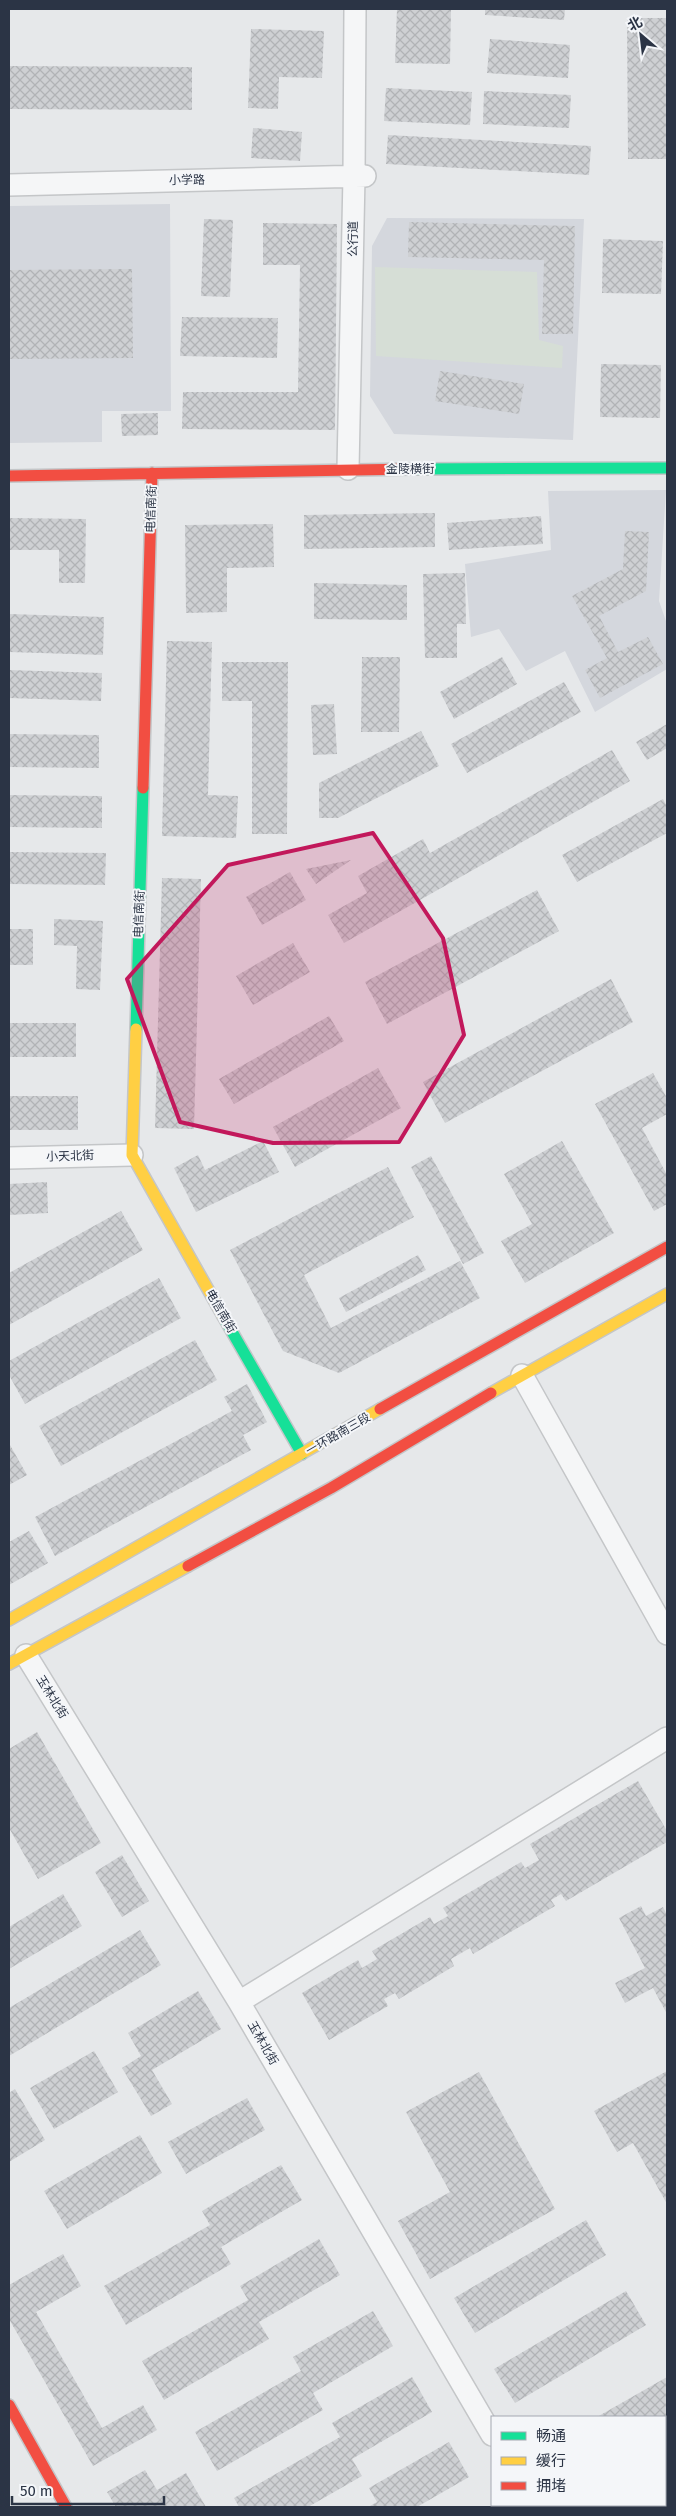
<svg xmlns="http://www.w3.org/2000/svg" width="676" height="2516" font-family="'Fira Sans','Noto Sans SC',sans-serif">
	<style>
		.built { fill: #d4d7dd }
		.park { fill: #d6ded6 }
		.building { fill: url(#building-cross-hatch) }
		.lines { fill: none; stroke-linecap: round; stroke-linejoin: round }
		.street-casing { stroke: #c4c6c8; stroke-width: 24 }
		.fast-casing { stroke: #c4c6c8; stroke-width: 14 }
		.slow-casing { stroke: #c4c6c8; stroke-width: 14 }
		.jam-casing { stroke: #c4c6c8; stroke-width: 14 }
		.street { stroke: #f5f6f7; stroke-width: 21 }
		.fast { stroke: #16e098; stroke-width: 11 }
		.slow { stroke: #ffcf43; stroke-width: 11 }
		.jam { stroke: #f24e42; stroke-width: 11 }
		.marked { fill: #c2185b; fill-opacity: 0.2; stroke: #c2185b; stroke-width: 4; stroke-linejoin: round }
		.labels { text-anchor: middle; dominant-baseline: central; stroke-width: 4; stroke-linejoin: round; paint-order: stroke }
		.street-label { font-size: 12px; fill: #2b3445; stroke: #f4f6f9 }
	</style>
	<defs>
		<pattern id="building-cross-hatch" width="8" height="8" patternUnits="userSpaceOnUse" patternTransform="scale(1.25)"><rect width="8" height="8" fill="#ced0d3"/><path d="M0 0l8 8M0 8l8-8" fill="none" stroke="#b1b3b6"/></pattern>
	</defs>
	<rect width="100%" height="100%" fill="#e6e8ea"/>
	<path class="built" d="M170 204 171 411H102V442L9 443V206Z
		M387 218 584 219 573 440 394 434 370 396 372 246Z
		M666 490 659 601 667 624V669L595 712 565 651 526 671 499 629 471 637 465 564 551 550 548 491Z"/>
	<path class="park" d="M375 267 537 272 539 340 563 346 562 368 376 356Z"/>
	<path class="building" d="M397 9H451L450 64 395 63Z
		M485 9H565L564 20 485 15Z
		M627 18H666V159H628Z
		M251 29 324 31 322 78 279 77 278 109 248 108Z
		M490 39 570 45 568 78 487 73Z
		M9 66 192 67V110L9 109Z
		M386 88 472 92 470 125 384 121Z
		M484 91 571 95 569 128 483 124Z
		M253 128 302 132 300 161 251 158Z
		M388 135 591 146 589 175 386 164Z
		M204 219 233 220 230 297 201 296Z
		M409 222 575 226 573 334H542L544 260 408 257Z
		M263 223 337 224 335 430 182 429 183 392H298L300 265H263Z
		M603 239 663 241 661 294 602 293Z
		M132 269 133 358 9 359V270Z
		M182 317 278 318 277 358 180 356Z
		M601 364 661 365 660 418 600 417Z
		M440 371 524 384 519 414 435 401Z
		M158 413V435L122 436 121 414Z
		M435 513V547L304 549V515Z
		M541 516 543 544 449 550 447 523Z
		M9 518 86 519 85 583H59V550H9Z
		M273 524 274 567 227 568V612L186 613 185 525Z
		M625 531 649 532 646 591 599 616 618 652 648 637 663 664 600 698 585 670 607 658 572 596 623 569Z
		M465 573 466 624H457V658H425L423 574Z
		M314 583 407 585V620L314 619Z
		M9 614 104 617 103 655 9 652Z
		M167 641 212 642 208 795 238 796 236 838 162 836Z
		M362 657H400L399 732H361Z
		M502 657 517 684 454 719 440 692Z
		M222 662H288L287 834H252V701H222Z
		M9 670 102 673 101 701 9 698Z
		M564 682 581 712 467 773 451 744Z
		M334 704 337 754 313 755 311 705Z
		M667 724V748L647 760 636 742Z
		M421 731 439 766 338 818H319V783Z
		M9 734 99 735V768L9 767Z
		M612 750 630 781 344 943 328 915 367 893 358 876 423 839 430 853Z
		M9 795 102 796V828L9 827Z
		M663 799 667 807V833L577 882 562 855Z
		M9 852 106 853 105 885 9 884Z
		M351 860 316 884 306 869Z
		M290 872 306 900 262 925 246 897Z
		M162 878 201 879 194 1129 155 1128Z
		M537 890 559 931 387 1024 365 982Z
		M54 919 103 921 100 990 76 989 77 946 54 945Z
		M9 929H33V965H9Z
		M293 943 310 972 253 1005 236 976Z
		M611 979 633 1022 445 1123 423 1082Z
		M329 1016 344 1041 234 1104 219 1079Z
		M9 1023H76V1057H9Z
		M378 1068 401 1108 295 1167 273 1127Z
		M653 1073 667 1098V1114L642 1128 667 1175V1204L654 1211 595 1104Z
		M9 1096H78V1130H9Z
		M263 1141 279 1172 196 1212 174 1168 198 1155 205 1170Z
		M562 1141 614 1233 525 1283 501 1241 532 1224 504 1174Z
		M431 1156 484 1253 463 1264 411 1167Z
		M388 1167 414 1217 304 1275 331 1328 460 1261 480 1298 339 1373 283 1351 230 1250Z
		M47 1182 48 1213 9 1215V1184Z
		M121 1211 143 1250 9 1325V1273Z
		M418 1255 426 1270 346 1312 339 1298Z
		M159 1278 181 1318 25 1404 9 1375V1361Z
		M195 1340 217 1380 61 1466 39 1426Z
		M247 1384 267 1422 243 1435 251 1450 55 1556 35 1517 232 1411 224 1397Z
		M10 1445 27 1475 9 1485V1446Z
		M29 1531 48 1563 9 1585V1542Z
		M37 1732 101 1843 38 1879 9 1828V1749Z
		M638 1781 667 1831V1842L566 1901 561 1894 551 1900 555 1906 473 1954 470 1948 451 1959 454 1966 399 1999 395 1993 384 1999 388 2006 329 2040 302 1993 358 1960 362 1968 377 1959 372 1951 430 1917 434 1924 448 1916 443 1908 521 1862 525 1868 539 1860 530 1844Z
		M122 1855 149 1901 122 1917 95 1872Z
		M63 1894 82 1926 9 1969V1927Z
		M641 1906 646 1916 663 1907 667 1915V2014L653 1988 625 2003 615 1983 645 1968 619 1918Z
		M140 1930 161 1965 9 2056V2008Z
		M198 1991 221 2029 152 2070 172 2104 151 2116 122 2068 141 2056 128 2033Z
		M94 2051 118 2092 54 2129 30 2088Z
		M667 2071V2204L633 2143 617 2152 594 2111Z
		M479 2072 555 2209 430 2279 398 2221 450 2192 406 2112Z
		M15 2089 45 2140 9 2162V2093Z
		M247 2098 265 2130 186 2174 168 2142Z
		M140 2135 162 2173 67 2229 44 2191Z
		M281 2165 302 2200 221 2247 231 2264 126 2325 104 2286 210 2225 202 2211Z
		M586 2220 606 2255 475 2333 454 2298Z
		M319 2239 340 2275 259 2322 269 2339 164 2400 142 2361 248 2300 240 2286Z
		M63 2254 81 2286 36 2312 102 2428 143 2405 157 2430 93 2466 9 2319V2285Z
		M626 2291 646 2325 515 2403 494 2369Z
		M373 2311 393 2346 313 2393 323 2410 217 2471 195 2432 301 2371 293 2357Z
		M412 2377 432 2412 352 2459 362 2476 308 2507H239L234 2498 340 2437 332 2423Z
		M667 2377V2427L665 2428V2417H597Z
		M449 2442 469 2477 417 2507H368L377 2502 369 2488Z
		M145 2470 157 2490 186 2473 206 2507H116L107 2492Z
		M667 2471V2507H605L609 2505H665V2473Z"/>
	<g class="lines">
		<defs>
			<path id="street" d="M9 185 365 176
				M348 469 354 176 355 9
				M9 1158 132 1155
				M522 1375 667 1634
				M26 1655 239 2002 492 2435
				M239 2002 667 1738
				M533 2505 535 2507"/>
			<path id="fast" d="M412 469 667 468
				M136 1029 143 788
				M223 1316 302 1454"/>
			<path id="slow" d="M136 1029 132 1155 223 1316
				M491 1393 667 1294
				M9 1620 380 1409
				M9 1664 188 1566"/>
			<path id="jam" d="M9 476 412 469
				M143 788 152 473
				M380 1409 667 1247
				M188 1566 331 1488 491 1393
				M9 2405 66 2507"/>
		</defs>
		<use href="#street" class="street-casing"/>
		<use href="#fast" class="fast-casing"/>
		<use href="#slow" class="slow-casing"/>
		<use href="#jam" class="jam-casing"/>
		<use href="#street" class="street"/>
		<use href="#fast" class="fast"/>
		<use href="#slow" class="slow"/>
		<use href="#jam" class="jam"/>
	</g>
	<path class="marked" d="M373 833 443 938 464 1035 399 1142 273 1143 180 1122 127 979 228 865Z"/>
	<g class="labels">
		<g class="street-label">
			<text transform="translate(187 180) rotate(-1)">小学路</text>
			<text transform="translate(353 239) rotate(-89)">公行道</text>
			<text x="410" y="469">金陵横街</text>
			<text transform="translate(151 509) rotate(-88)">电信南街</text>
			<text transform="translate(139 914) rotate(-88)">电信南街</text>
			<text transform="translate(70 1156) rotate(-2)">小天北街</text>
			<text transform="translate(221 1311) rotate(60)">电信南街</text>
			<text transform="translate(338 1434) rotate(-30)">一环路南三段</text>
			<text transform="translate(52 1697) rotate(58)">玉林北街</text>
			<text transform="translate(263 2043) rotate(60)">玉林北街</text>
		</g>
	</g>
	<rect width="676" height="2516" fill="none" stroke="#2b3445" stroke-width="20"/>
	<rect x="491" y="2416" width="175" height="90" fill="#f4f6f9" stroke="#a4a8b1"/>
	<rect x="501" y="2432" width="25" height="8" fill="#16e098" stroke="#a4a8b1"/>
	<text x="536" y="2441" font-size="15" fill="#2b3445">畅通</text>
	<rect x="501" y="2457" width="25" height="8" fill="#ffcf43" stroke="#a4a8b1"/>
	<text x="536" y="2466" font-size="15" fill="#2b3445">缓行</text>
	<rect x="501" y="2482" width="25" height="8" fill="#f24e42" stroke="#a4a8b1"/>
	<text x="536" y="2491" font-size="15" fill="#2b3445">拥堵</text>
	<g transform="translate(641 35) rotate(332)" stroke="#f4f6f9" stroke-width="4" paint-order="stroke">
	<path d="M0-4L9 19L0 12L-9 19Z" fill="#2b3445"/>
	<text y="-8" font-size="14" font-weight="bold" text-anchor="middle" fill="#2b3445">北</text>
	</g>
	<path d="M12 2496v8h152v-8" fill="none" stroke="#2b3445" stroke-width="2.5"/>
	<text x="20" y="2496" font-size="15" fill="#2b3445" stroke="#f4f6f9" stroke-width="4" paint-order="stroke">50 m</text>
</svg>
